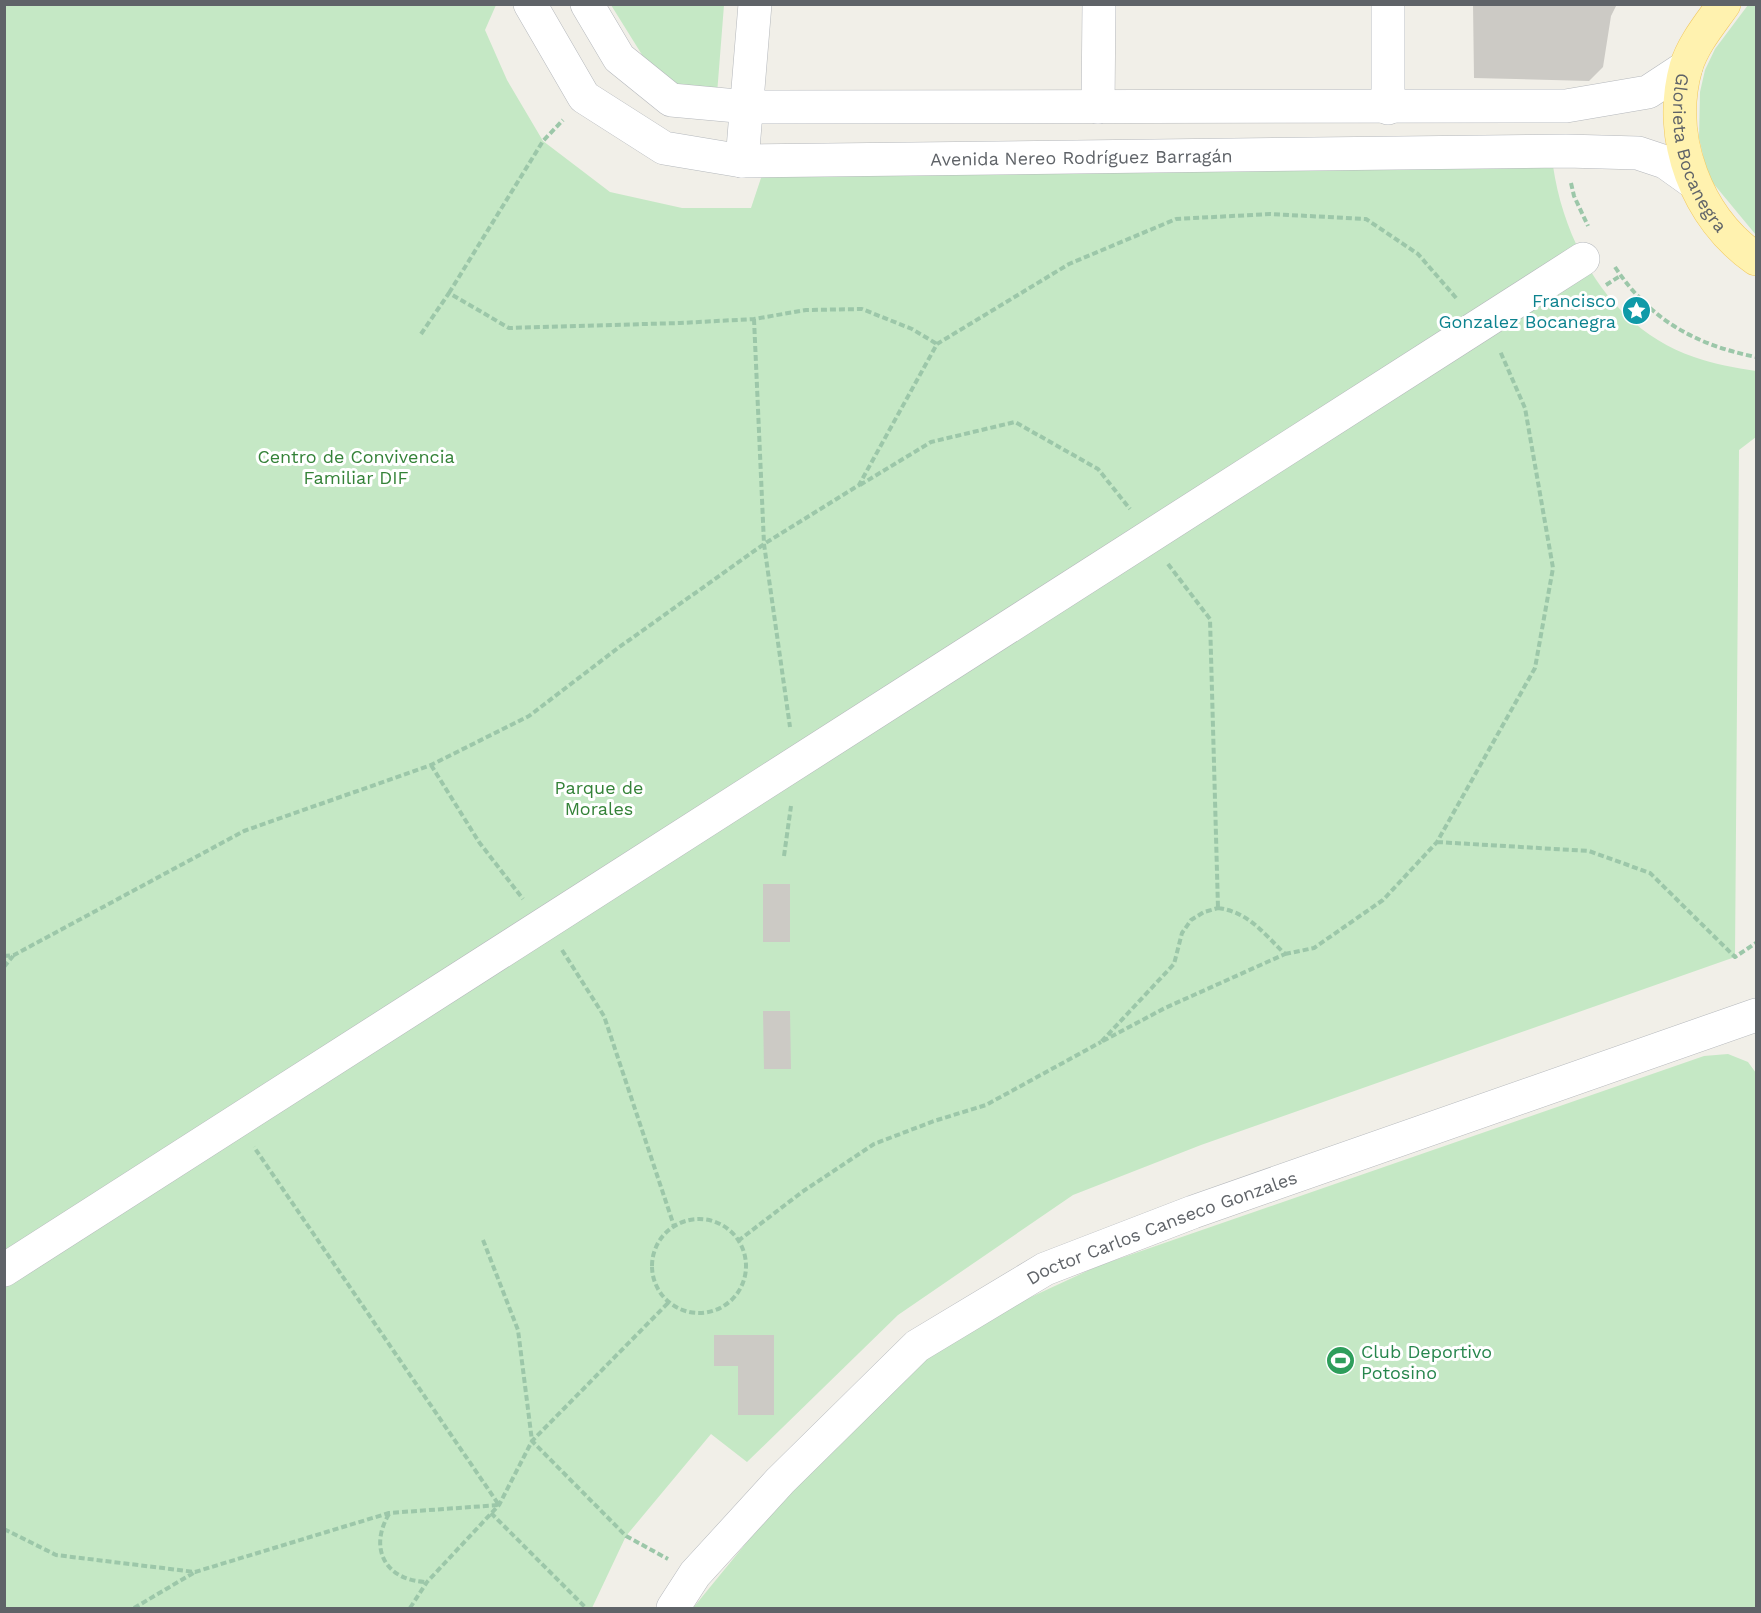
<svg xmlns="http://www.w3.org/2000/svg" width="1761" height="1613" font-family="'Work Sans',sans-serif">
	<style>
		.green { fill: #c5e8c5 }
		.building { fill: #cccac5 }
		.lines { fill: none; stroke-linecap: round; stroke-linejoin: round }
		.minor-casing { stroke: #b5b8bc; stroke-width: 34 }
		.major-casing { stroke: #f2c960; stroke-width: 34 }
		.path { stroke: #9cc7a9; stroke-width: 4; stroke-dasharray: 6 3; stroke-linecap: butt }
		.minor { stroke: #fff; stroke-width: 33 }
		.major { stroke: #fff2af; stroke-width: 33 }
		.labels { text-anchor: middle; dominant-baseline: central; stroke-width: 6; stroke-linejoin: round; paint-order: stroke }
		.street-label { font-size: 18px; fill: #5f6368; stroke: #fff }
		.culture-label { font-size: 18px; fill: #0d838f; stroke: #fff; text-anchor: end }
		.park-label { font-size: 18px; fill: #348238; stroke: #fff }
		.leisure-label { font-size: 18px; fill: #27864d; stroke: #fff; text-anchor: start }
	</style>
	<rect width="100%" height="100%" fill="#f1efe8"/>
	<path class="green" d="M5 5H496L485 30 507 80 543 141 610 192 682 208H751L762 175 1553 166C1565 247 1612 329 1694 357 1714 364 1735 368 1756 371V437L1739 450 1735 957 1201 1145 1073 1195 898 1315 747 1462 711 1434 626 1536 592 1608H5Z
		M611 5H724L717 94 680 92 649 66Z
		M1748 5H1756V235L1708 177 1699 138 1700 92 1705 70 1715 49Z
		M1728 1054 1748 1062 1756 1073V1608H693L783 1498 883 1393 964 1328 1098 1266 1704 1056Z"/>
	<path class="building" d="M1473 4H1617L1611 16 1603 67 1589 81 1474 78Z
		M763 884H790V942H763Z
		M763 1011H790L791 1069H764Z
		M714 1335H774V1415H738V1366H714Z"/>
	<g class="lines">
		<defs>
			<g id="minor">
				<path id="s1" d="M530 4 584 97 664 148 742 161 1566 151 1638 153 1665 162 1693 182"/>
				<path d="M587 4 619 58 671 100 748 107 1566 106 1648 92 1686 67"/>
				<path d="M1098 107 1099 4"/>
				<path d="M1388 108V4"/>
				<path d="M742 161 755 4"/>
				<path d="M4 1270 1583 259"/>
				<path id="s2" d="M673 1608 695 1574 780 1481 917 1346 1045 1269 1193 1212 1756 1015"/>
			</g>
			<g id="major">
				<path id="s3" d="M1724 4C1710 24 1693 44 1686 67 1666 138 1697 218 1756 259"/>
			</g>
		</defs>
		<use href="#minor" class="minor-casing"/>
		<use href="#major" class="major-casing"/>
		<path class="path" d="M1571 183 1574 196 1588 226
			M1615 267C1650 320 1696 345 1756 357
			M1606 285 1620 276
			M449 293 543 141 563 120
			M754 319 764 544 790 727
			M421 334 449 293 509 328 680 323 754 319 806 310 862 309 912 329 937 344
			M860 485 931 442 1015 422 1098 469 1130 509
			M1168 564 1210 619 1218 908
			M431 765 479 842 523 899
			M1437 842 1589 851 1650 873 1735 957 1756 943
			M784 856 791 806
			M1218 908C1249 912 1264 934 1285 954L1165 1008 1101 1042 1174 964 1182 933 1191 920 1204 912Z
			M562 950 604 1016 674 1226
			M1285 954 1314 948 1383 900 1437 842 1535 668 1553 568 1525 408 1500 351
			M4 956 14 955 244 831 431 765 529 716 618 648 764 544 859 485 937 344 1069 264 1176 219 1270 214 1366 219 1418 254 1457 299
			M4 967 13 956
			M652 1266a47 47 0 1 1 94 0a47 47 0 1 1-94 0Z
			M483 1240 518 1330 532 1441 626 1536 668 1559
			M738 1241 802 1192 874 1144 934 1121 986 1105 1101 1042
			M491 1513 586 1608
			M389 1514C368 1549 386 1581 427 1582
			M4 1529 56 1555 195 1572 389 1513 499 1505 254 1147
			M134 1608 195 1572
			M410 1608 427 1582 499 1505 532 1441 669 1302"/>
		<use href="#minor" class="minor"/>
		<use href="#major" class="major"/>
	</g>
	<defs>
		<symbol id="sight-disc" viewBox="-11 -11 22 22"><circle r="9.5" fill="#0f9aa8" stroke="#fff"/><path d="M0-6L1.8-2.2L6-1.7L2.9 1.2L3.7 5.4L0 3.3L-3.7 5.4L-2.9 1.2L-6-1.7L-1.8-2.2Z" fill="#fff"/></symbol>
		<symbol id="stadium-disc" viewBox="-11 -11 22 22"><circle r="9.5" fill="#2e9e5b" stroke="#fff"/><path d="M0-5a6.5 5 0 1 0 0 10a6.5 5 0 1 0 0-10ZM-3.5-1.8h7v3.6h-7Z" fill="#fff"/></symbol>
	</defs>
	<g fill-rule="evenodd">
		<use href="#sight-disc" x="1620" y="294" width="33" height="33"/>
		<use href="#stadium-disc" x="1324" y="1344" width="33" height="33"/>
	</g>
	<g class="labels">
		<g class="street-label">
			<text stroke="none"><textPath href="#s3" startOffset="164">Glorieta Bocanegra</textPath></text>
			<text stroke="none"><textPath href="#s1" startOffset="621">Avenida Nereo Rodríguez Barragán</textPath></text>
			<text stroke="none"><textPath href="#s2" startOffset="632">Doctor Carlos Canseco Gonzales</textPath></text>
		</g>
		<g class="culture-label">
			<text x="1616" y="300">Francisco<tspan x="1616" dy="21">Gonzalez Bocanegra</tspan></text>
		</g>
		<g class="park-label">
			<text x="356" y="456">Centro de Convivencia<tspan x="356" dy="21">Familiar DIF</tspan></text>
			<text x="599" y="787">Parque de<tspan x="599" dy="21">Morales</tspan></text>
		</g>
		<g class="leisure-label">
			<text x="1361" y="1351">Club Deportivo<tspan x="1361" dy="21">Potosino</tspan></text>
		</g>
	</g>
	<rect width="1761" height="1613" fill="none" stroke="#5f6368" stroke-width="12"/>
</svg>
